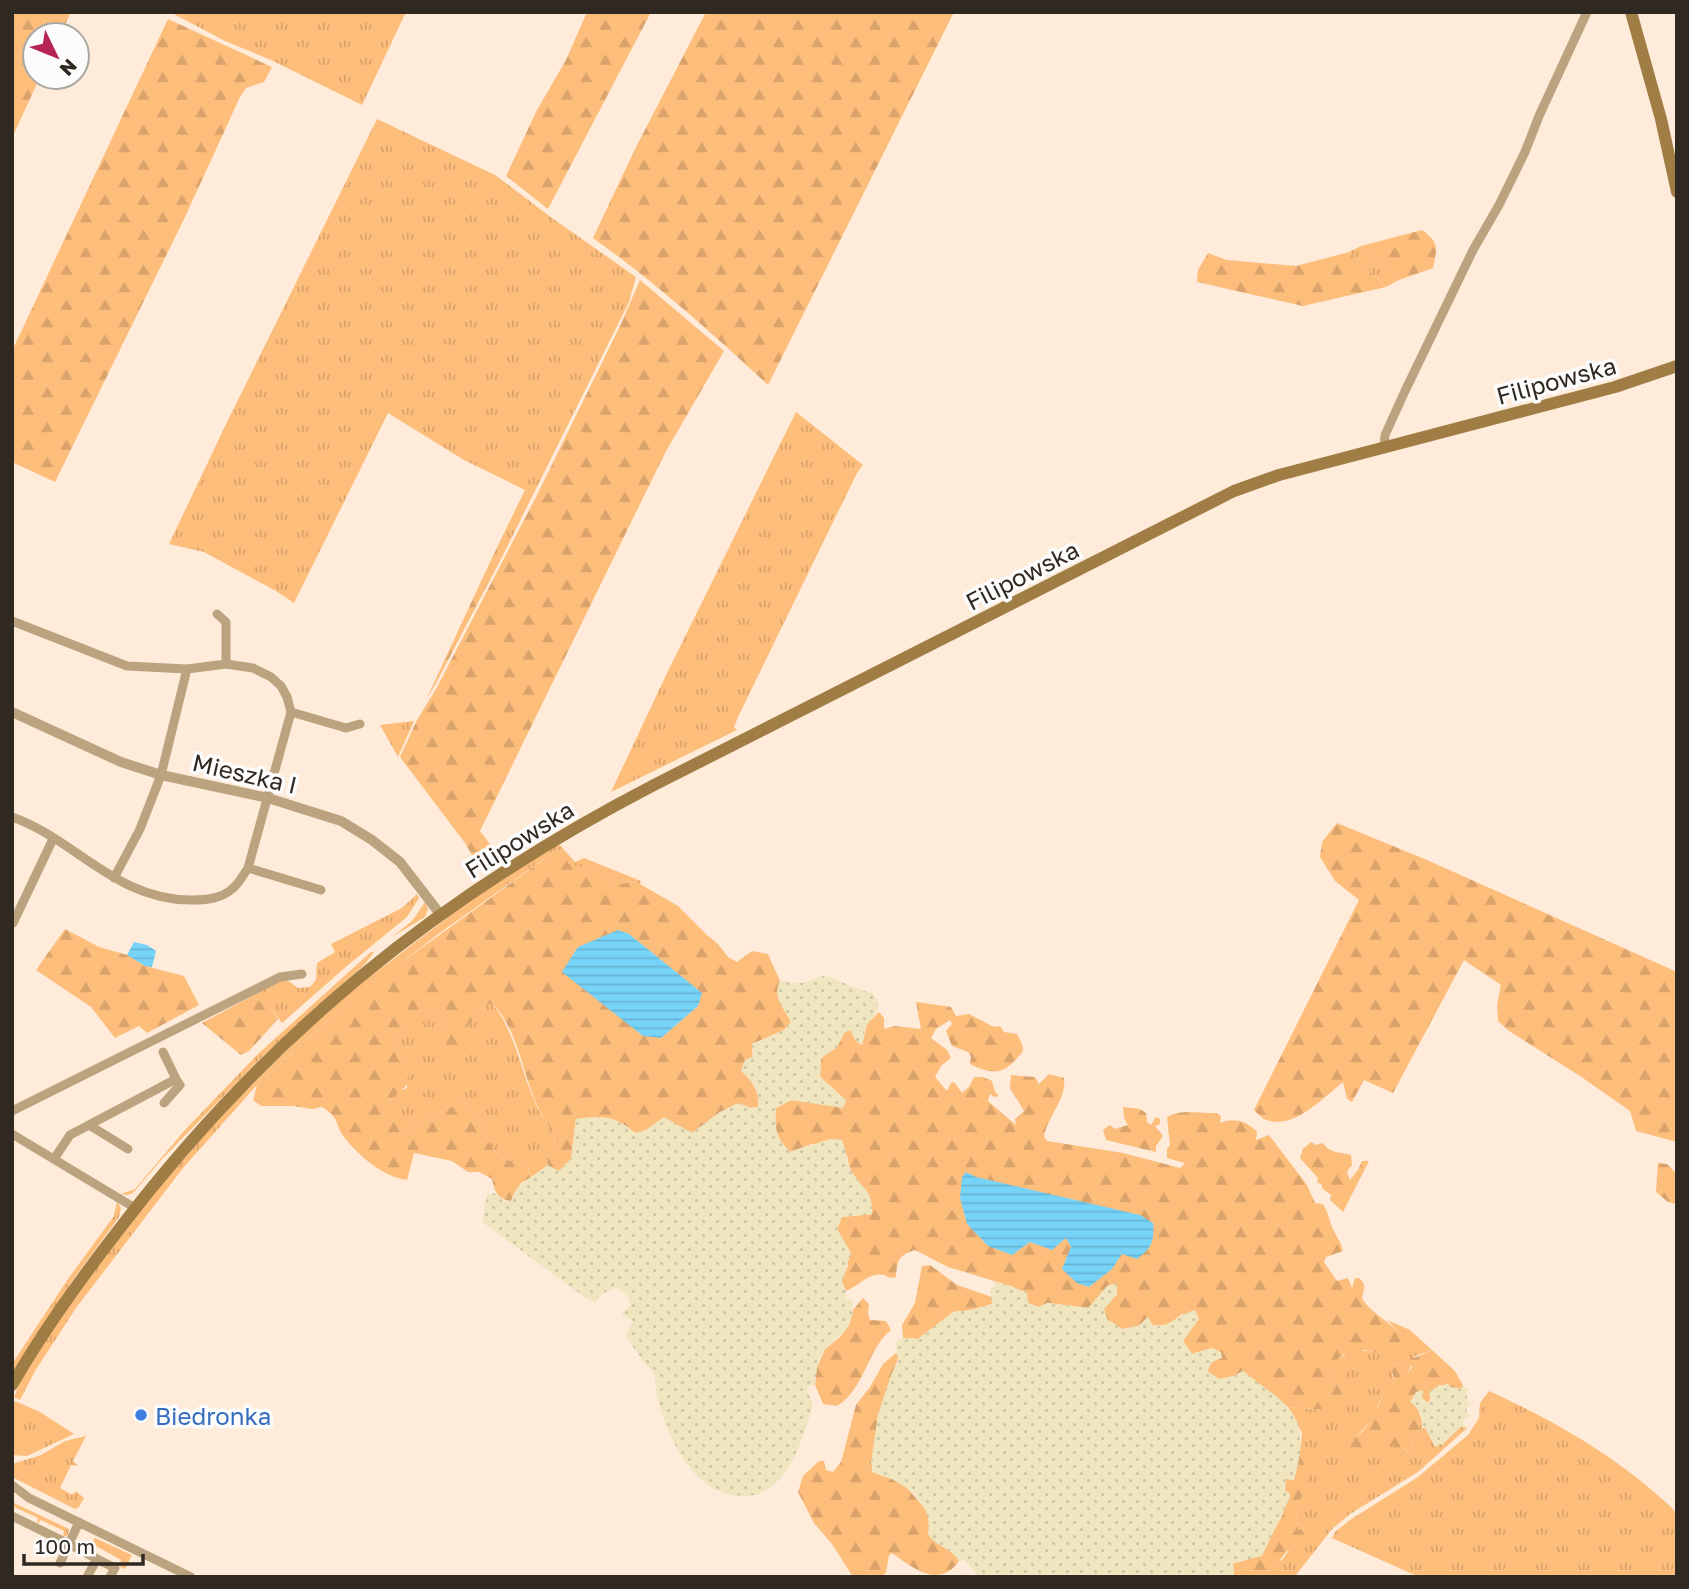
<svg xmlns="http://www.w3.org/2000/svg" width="1689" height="1589" font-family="'Golos Text',sans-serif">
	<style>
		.grass { fill: url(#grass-tufts) }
		.forest { fill: url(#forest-firs); fill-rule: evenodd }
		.sand { fill: url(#sand-dots) }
		.water { fill: url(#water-rules) }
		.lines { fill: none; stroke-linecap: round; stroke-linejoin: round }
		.minor { stroke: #baa37e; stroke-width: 9 }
		.tertiary { stroke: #baa37e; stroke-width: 10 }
		.secondary { stroke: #9f7d44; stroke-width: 12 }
		.shop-dot { fill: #3f7fe0; stroke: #fcfcfc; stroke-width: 2.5 }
		.labels { text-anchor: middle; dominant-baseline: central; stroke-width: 7; stroke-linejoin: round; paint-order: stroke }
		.street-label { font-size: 24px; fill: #302922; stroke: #fcfcfc }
		.shop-label { font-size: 24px; fill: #366cbe; stroke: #fcfcfc; text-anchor: start }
	</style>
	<defs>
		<pattern id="grass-tufts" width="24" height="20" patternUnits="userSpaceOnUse" patternTransform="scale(1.75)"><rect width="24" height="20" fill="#fdbe7c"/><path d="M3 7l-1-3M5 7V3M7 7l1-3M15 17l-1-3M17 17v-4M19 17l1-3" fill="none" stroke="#d9a36b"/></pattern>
		<pattern id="forest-firs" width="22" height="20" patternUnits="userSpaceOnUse" patternTransform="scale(1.75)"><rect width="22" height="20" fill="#fdbe7c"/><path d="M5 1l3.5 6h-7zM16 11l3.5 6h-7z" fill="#d9a36b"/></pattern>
		<pattern id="sand-dots" width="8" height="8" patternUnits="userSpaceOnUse" patternTransform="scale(1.75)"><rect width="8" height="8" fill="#efe6c0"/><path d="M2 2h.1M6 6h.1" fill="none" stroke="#cdc5a5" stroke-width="1.8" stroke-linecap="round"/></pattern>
		<pattern id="water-rules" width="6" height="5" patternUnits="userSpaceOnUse" patternTransform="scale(1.75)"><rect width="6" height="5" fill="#77d3f8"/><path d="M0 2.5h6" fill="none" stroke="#67b5d4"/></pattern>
	</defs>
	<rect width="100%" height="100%" fill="#feebd9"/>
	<path class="grass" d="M170 12H406L362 105 271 60 225 41Z
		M377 119 495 175 552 218 636 277 629 302 502 557 490 562 525 490 464 460 388 413 294 603 276 591 204 552 169 544 229 418Z
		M1361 246 1399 280 1386 287 1349 252Z
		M796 412 863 465 857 473 739 715 734 727 737 730 611 792 668 671Z
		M414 721 398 757 380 725Z
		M560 845 575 862 584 858 641 881 640 884 632 882 619 884 592 869 575 867 568 863 558 849 437 935 333 1016 257 1085 183 1168 76 1308 35 1371 20 1400 14 1397 21 1379 60 1315 193 1143 333 1005 472 899 554 846Z
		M417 894 419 898 407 917 348 965 282 1023 270 1008 252 996 282 979 287 980 298 988 310 987 316 980 317 963 335 952 331 944 402 908Z
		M425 902 428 909 425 917 392 937 412 921Z
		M371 952H374L365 964 262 1057 162 1159 133 1193 127 1195 121 1194 135 1189 184 1131 259 1053Z
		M492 1003C523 1041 522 1097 555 1133L554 1147 547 1158 548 1165 530 1178 529 1169 517 1162 502 1159 491 1146 474 1113 463 1102 434 1114 407 1131 402 1129 390 1102 398 1092 407 1088C409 1067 409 1057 391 1045 394 1042 398 1040 400 1037 408 1027 409 1002 431 1011 439 1014 444 1021 447 1028L465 1030 481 1008Z
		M117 1201 121 1208 119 1217 72 1281 13 1374 12 1364 68 1279 114 1216Z
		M1387 1320 1410 1330 1432 1350 1415 1356 1408 1373 1403 1366 1396 1363 1392 1374 1396 1386 1381 1390 1384 1392C1377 1408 1368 1431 1351 1439L1353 1455 1361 1450H1380L1381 1434 1393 1445 1403 1448 1409 1453 1422 1421V1428L1425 1427 1434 1445 1438 1447V1443H1444L1461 1426 1467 1428 1418 1472 1350 1514 1332 1529 1296 1575 1267 1577 1276 1563 1282 1560 1307 1527 1298 1531 1296 1510 1312 1467 1303 1444 1301 1443 1302 1433 1288 1407 1326 1410 1342 1389 1331 1375 1333 1362C1351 1349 1367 1350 1387 1353L1401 1334Z
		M1489 1391C1557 1422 1616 1456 1671 1507L1677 1514V1577H1419L1332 1538 1335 1532 1350 1520 1418 1477 1468 1435 1479 1418 1480 1403Z
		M15 1401 40 1412 74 1434 27 1456 12 1455V1405Z
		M86 1436 73 1461 78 1466 71 1465 60 1488 72 1495 76 1491 84 1498 79 1507 75 1509 12 1477V1464L41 1455 65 1441Z
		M12 1502 69 1529 68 1535 63 1537 64 1531 41 1520 37 1524 38 1518 12 1506Z
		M95 1538 132 1555 125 1569 119 1566 121 1560 96 1546 93 1551 88 1549Z"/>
	<path class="forest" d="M12 12H71L60 35H35V77H40L12 138Z
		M587 12H651L548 209 506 176 537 110 566 60Z
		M706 12H954L768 385C712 333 655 282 593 238L635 149Z
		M168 19 272 67 264 82 246 88 240 97 185 217 55 482 12 462V351Z
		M1422 230C1440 243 1437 248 1433 268L1399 280 1361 246Z
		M1349 252 1386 287 1303 306 1197 282 1198 270 1208 253 1227 260 1296 266Z
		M640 280 724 351 665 453 480 831 495 851 476 862 465 843 400 757 417 720 436 689 535 499 620 326Z
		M502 557 435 685 426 700 490 562Z
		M1337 823 1427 860 1677 972V1142L1636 1131 1630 1111 1580 1076 1509 1031 1498 1021 1497 1005 1501 985 1464 960 1393 1093 1364 1080 1352 1102 1347 1099 1343 1082C1324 1097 1294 1130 1267 1120 1263 1119 1257 1113 1254 1110L1359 900 1335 881 1320 857 1322 842Z
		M558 849 564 852 568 863 575 866 592 869 619 884 632 882 640 884 678 906 707 935 718 944 728 957 737 962 752 951 768 954 780 981C773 999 784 1007 791 1022L784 1030 752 1044 754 1083 759 1099 758 1107 720 1112 692 1133 680 1127 635 1133C614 1115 603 1116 576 1119L571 1159 559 1172 548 1165 547 1158 554 1147 555 1133C522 1097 526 1038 492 1003L481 1008 465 1030 468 1038 462 1050 453 1045 446 1047 441 1041 447 1028C444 1021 439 1014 431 1011 409 1003 408 1027 400 1037 398 1040 394 1042 391 1045 407 1055 409 1065 409 1083L390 1101 401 1117 402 1129 407 1131 434 1114 463 1102 474 1113 491 1146 502 1159 517 1162 529 1169 530 1178 521 1183 511 1201C497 1199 495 1192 492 1179L479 1172H468L452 1161 414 1153 407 1180C383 1177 359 1156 344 1137 333 1122 342 1120 322 1107L312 1109 293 1106H261L253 1100 257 1085 333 1016 387 973ZM618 930 629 934 701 993 698 1006 661 1038Z
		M65 929 99 947 127 955 145 966 184 976 199 1005 147 1033 139 1026 115 1038 91 1007 36 970Z
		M252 996 270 1008 278 1019 249 1051 241 1055 202 1023Z
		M916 1002 951 1007 956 1016 969 1014 994 1027 1000 1026 1004 1032 1017 1034 1022 1044 1023 1051C1006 1073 995 1077 970 1064L971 1056 968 1052 952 1046 946 1031 952 1024 950 1020 936 1029 931 1038 947 1050 951 1058 941 1066 935 1077 947 1091 951 1083 954 1082 962 1093 969 1087 974 1077H983L992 1081 995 1092 999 1096 994 1097 990 1094 988 1101 1016 1125 1015 1119 1024 1111 1010 1088 1011 1075 1035 1077 1039 1084 1049 1074 1064 1078C1067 1099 1047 1117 1044 1137L1047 1141 1123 1153 1180 1168 1185 1163 1167 1158V1149L1170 1145 1167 1117C1183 1108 1199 1114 1216 1113L1221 1116 1220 1123C1234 1117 1247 1121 1257 1132L1256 1140 1269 1135 1307 1185 1315 1203 1323 1204C1328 1212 1329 1219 1332 1227 1336 1236 1341 1242 1343 1251L1326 1257 1324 1262 1337 1281 1348 1278 1352 1288 1355 1278H1359C1367 1285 1364 1289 1362 1298 1368 1310 1390 1323 1401 1334L1399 1346 1387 1354 1364 1350 1355 1360 1344 1354 1334 1362 1331 1375 1342 1389 1341 1403 1326 1410 1288 1407 1243 1371 1234 1376 1219 1379 1207 1371 1212 1362V1348L1192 1354 1183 1341 1198 1319 1182 1314 1168 1325 1138 1326 1122 1329 1107 1319 1104 1309 1117 1294V1284L1088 1308 1048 1303 1038 1307 1028 1303 1014 1287 948 1267 915 1250C899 1255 897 1260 896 1277L890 1278C873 1267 862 1284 846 1291L841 1281 848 1266 837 1229 842 1217 872 1214C873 1190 862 1190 852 1172 849 1168 848 1160 847 1155L812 1144 790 1152C776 1139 774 1128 776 1108L791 1100 843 1107 835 1090 820 1077 821 1058 837 1047 844 1032 850 1030 856 1041 862 1045 867 1024 879 1012 884 1018V1029L895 1026 921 1029Z
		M1123 1107 1140 1109 1146 1113 1147 1122 1151 1125 1156 1117 1160 1119V1124L1155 1126 1163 1136 1156 1146V1152L1106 1140 1103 1130 1110 1125 1115 1129 1128 1125 1124 1118Z
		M1311 1142 1316 1145 1323 1143C1330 1154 1341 1152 1351 1155L1352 1165 1347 1172 1350 1180 1358 1170 1362 1161H1369L1343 1212 1330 1200 1331 1195 1322 1188V1185L1317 1182 1318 1178 1300 1158 1303 1149Z
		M1658 1163 1667 1164 1677 1174V1204L1668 1202 1656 1192Z
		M930 1265 957 1285 992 1297V1304L971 1310 953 1312 918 1339 903 1338 902 1325 915 1303 922 1266Z
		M863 1298 869 1304 868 1314 870 1320 886 1321 891 1330C867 1349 865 1389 837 1406L823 1404 815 1385 817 1367 825 1349 840 1337 849 1325 853 1310Z
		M1432 1350 1455 1371 1463 1385 1461 1389 1439 1385 1428 1403 1422 1398 1417 1406 1422 1421 1409 1453 1404 1448 1401 1453 1394 1451 1393 1445 1388 1447 1387 1439 1382 1435 1380 1450H1362L1361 1453 1352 1455 1347 1448V1439C1361 1437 1369 1427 1371 1413L1378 1407 1384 1392 1380 1390 1384 1386H1396L1390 1364 1396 1363 1403 1366 1408 1373 1412 1367 1409 1360Z
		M896 1353 899 1356 878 1415 872 1472 903 1483 928 1512 930 1521 928 1533C936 1547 951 1547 959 1561 939 1589 914 1569 892 1553L889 1555 886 1573 881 1577H853L832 1544 814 1523 798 1492 803 1476 819 1461H824L826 1470 833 1472 841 1462 856 1405 870 1387 883 1364Z
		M1295 1444H1303L1310 1453V1459L1313 1456 1315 1462 1296 1510 1298 1530 1307 1527 1308 1534 1300 1544 1295 1545V1549L1287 1551 1267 1577H1234L1233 1563 1244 1561 1263 1551 1283 1514 1286 1478 1292 1480Z"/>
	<path class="sand" d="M824 976C841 980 856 991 873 993 882 1009 878 1011 868 1023 864 1028 864 1038 862 1045L856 1041 850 1030 845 1032 837 1047 821 1058 820 1077 846 1100 843 1108 791 1100 776 1108C774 1127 776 1139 790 1152L830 1139 842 1140C846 1150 847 1165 853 1174 864 1190 873 1192 872 1214L842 1217 837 1229 851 1253 842 1281 846 1291V1298L853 1301C853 1330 844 1330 826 1348 817 1357 816 1373 815 1385L809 1386 807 1391 813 1404C804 1437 787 1496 745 1496 693 1497 668 1438 657 1396 655 1389 657 1381 654 1375 652 1369 644 1363 641 1358 635 1351 631 1343 626 1336L633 1321 621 1315 631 1305 628 1296 616 1287 602 1294 595 1302 586 1298 482 1222 487 1195 495 1193 502 1200 511 1201C519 1177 532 1181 548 1165L559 1171 571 1159 576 1119C604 1116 612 1115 635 1133L646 1130 664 1117 692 1133 720 1112 738 1103 751 1108 758 1107C760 1091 752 1081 741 1071L745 1060 754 1056 752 1045 784 1030 791 1022C784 1007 772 999 780 981 806 985 801 983 824 976Z
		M993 1281 1027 1292 1028 1303 1038 1307 1048 1303 1088 1308 1108 1285 1117 1284V1294L1104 1309 1107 1319 1122 1329 1138 1326 1148 1317 1154 1327C1173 1325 1178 1315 1195 1310L1199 1319 1183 1341 1192 1354 1212 1348 1221 1352 1222 1358 1212 1362 1207 1371 1219 1379 1234 1376 1243 1371C1290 1408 1313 1414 1294 1480L1286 1479 1284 1491 1289 1492 1290 1497 1262 1556 1233 1563 1234 1577H979L965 1560 959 1561C951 1547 936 1547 928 1534 934 1499 901 1481 873 1472L871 1463 878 1415 891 1375 898 1362 896 1342 903 1338 918 1339 953 1312 971 1310 992 1304 990 1289 995 1287Z
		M1448 1383 1450 1388 1461 1389 1463 1385 1465 1388H1469L1466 1393 1468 1402 1473 1403 1468 1405 1466 1413 1473 1416 1466 1417 1463 1423 1467 1428 1461 1427 1444 1442V1445L1438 1444 1437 1448 1425 1428H1422C1424 1418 1418 1407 1410 1402L1416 1392 1423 1390 1422 1398 1428 1403 1432 1400 1429 1395C1432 1385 1441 1388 1448 1383Z"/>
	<path class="water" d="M618 930 629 934 702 993 698 1006 661 1038 643 1036 562 972 578 947Z
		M134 942 147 945 156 951 152 967 145 966 127 955Z
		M966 1172 976 1177 1140 1215 1153 1223C1155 1241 1151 1249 1137 1259L1122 1254 1112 1269 1089 1287 1077 1283 1062 1269 1071 1247 1066 1238 1052 1250 1030 1242 1012 1255 988 1246 967 1224 960 1198 962 1177Z"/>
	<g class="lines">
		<path class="minor" d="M1384 448 1385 435 1405 391 1473 250 1499 205 1525 152 1539 116 1587 12
			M217 614 226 622V664
			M12 621 127 666 187 669 226 664 253 668 271 677 281 686 287 697 291 712 248 868C243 875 239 884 232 889 221 899 205 900 191 900 116 900 75 839 12 817
			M291 712 346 728 360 724
			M248 868 321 890
			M114 878 140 829 161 775 187 669
			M13 923 53 839
			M164 1103 180 1085 176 1079
			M12 1111 280 977 302 974
			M89 1125 128 1149
			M12 1134 135 1208
			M54 1159 70 1135 176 1079 163 1052
			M12 1485 29 1498 191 1577
			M12 1516 69 1544 60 1563
			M79 1522 69 1544 97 1559
			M87 1577 97 1559 115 1568 110 1577"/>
		<path class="tertiary" d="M12 712 121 762 161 775 268 798 341 821 372 840 400 862 440 914"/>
		<path class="secondary" d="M1631 12 1661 119 1677 192
			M12 1385C43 1331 79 1281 117 1232 266 1036 436 898 654 785L1234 491 1279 475 1615 387 1677 366"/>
	</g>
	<circle class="shop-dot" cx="141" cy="1415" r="7"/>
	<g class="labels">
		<g class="street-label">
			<text transform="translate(1556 380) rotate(-15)">Filipowska</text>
			<text transform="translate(1022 575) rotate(-27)">Filipowska</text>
			<text transform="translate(245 773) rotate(13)">Mieszka I</text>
			<text transform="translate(519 839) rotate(-32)">Filipowska</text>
		</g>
		<g class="shop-label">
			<text x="155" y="1415">Biedronka</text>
		</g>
	</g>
	<rect width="1689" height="1589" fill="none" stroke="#302922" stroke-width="28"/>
	<g transform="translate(56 56) rotate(133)"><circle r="33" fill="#fcfcfc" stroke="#aaa8a5" stroke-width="2"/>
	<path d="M0-5L12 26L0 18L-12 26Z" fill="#b42454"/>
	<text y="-10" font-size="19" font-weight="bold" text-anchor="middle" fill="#302922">N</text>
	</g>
	<path d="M24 1554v10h119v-10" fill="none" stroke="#302922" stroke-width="3.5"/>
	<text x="35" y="1554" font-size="21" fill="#302922" stroke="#fcfcfc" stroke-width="5" paint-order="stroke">100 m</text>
</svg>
